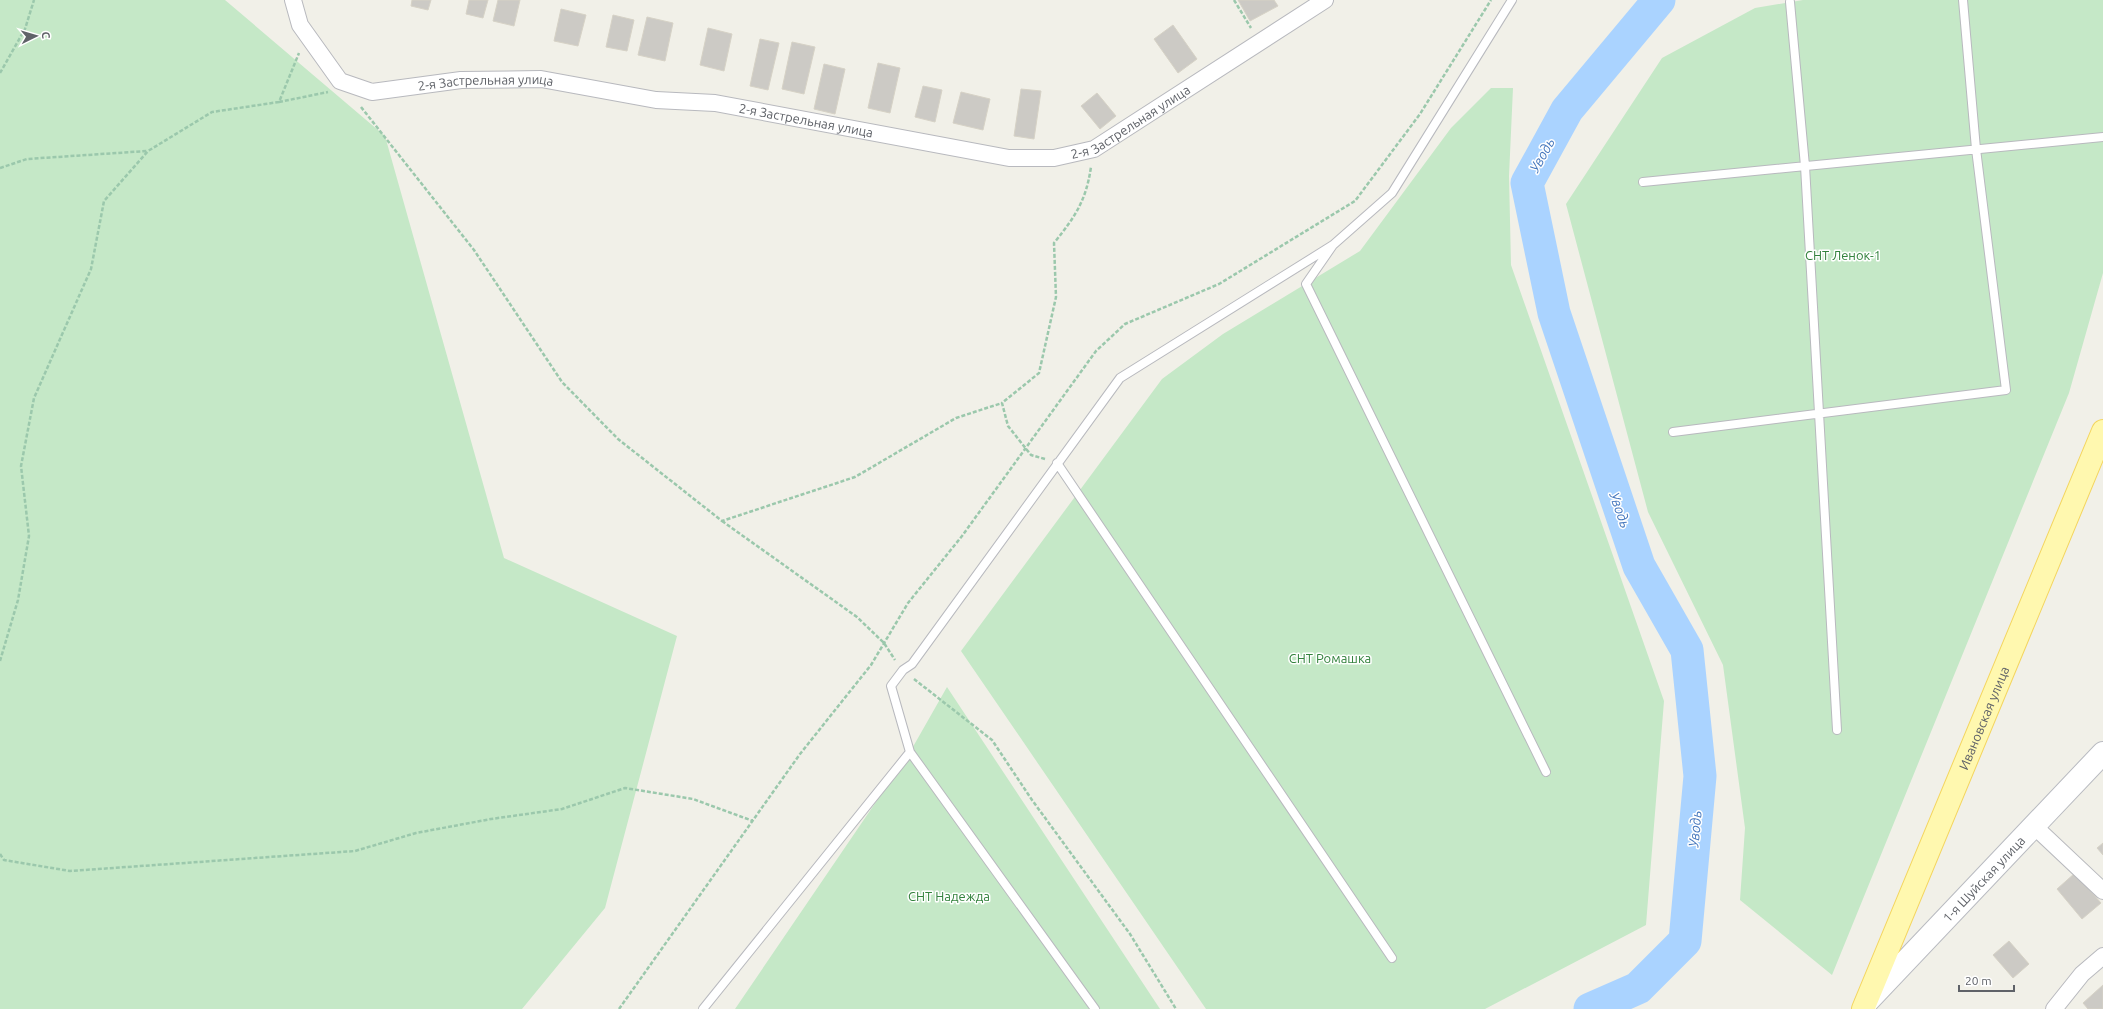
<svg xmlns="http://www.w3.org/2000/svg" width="2103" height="1009" font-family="Ubuntu,sans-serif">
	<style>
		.green { fill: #c5e8c7 }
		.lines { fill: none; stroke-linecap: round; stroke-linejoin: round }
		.river { stroke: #aad3ff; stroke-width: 33 }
		.building { fill: #cccac5; stroke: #d6d2c6 }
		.lane-casing { stroke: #b8b9be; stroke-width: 10 }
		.street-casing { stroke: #b8b9be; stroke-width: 18 }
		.secondary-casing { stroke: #b9bbc1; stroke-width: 24 }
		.primary-casing { stroke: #f4d55e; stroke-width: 24 }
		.path { stroke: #9bc8ac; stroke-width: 2.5; stroke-dasharray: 4 2; stroke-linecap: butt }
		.lane { stroke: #fff; stroke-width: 8 }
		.street { stroke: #fff; stroke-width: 16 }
		.secondary { stroke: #fff; stroke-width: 22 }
		.primary { stroke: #fff8af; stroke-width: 22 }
		.labels { text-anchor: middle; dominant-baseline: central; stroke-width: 3; stroke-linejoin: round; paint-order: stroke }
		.street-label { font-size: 13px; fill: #5f6268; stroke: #fff }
		.park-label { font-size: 13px; fill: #33823d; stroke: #fff }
		.water-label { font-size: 14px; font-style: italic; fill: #4577bd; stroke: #fff }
	</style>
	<rect width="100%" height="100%" fill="#f1f0e8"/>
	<path class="green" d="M0 0H225L385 136 504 558 677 636 605 908 522 1009H0Z
		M1803 0H2103V273L2069 393 1832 975 1740 900 1745 828 1723 665 1648 512 1566 204 1662 58 1755 8Z
		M1491 88H1513L1509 176 1511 265 1664 701 1646 925 1485 1009H1206L961 651 1162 379 1223 334 1360 251 1451 128Z
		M947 687 1160 1009H735L910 752Z"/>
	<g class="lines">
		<path class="river" d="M1590 1009 1638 988 1685 941 1700 776 1687 650 1639 566 1554 313 1527 183 1567 110 1659 0"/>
	</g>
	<path class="building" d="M412 0H431L428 10 411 6Z
		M469 0H488L483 18 466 14Z
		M498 0H520L514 26 493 21Z
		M1238 0H1274L1278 6 1250 21Z
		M561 9 586 15 578 46 554 41Z
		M613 15 634 20 627 51 606 47Z
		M647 17 673 23 665 61 638 55Z
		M1173 25 1197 59 1178 73 1154 39Z
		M708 28 732 34 724 71 700 65Z
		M760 39 779 43 768 90 750 86Z
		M792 42 815 47 804 94 782 89Z
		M878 63 900 68 890 113 868 108Z
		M824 64 845 69 835 114 814 109Z
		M923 86 942 90 935 122 915 117Z
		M1021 89 1041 91 1034 139 1014 136Z
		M961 92 990 99 983 130 953 123Z
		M1097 93 1116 116 1100 129 1081 106Z
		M2103 843V855L2097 848Z
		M2075 873 2101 903 2082 919 2057 889Z
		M2009 941 2029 964 2013 978 1993 955Z
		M2103 985V1009H2088L2083 1003Z"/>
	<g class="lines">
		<defs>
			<path id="lane" d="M1512 0 1392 193 1333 245 1306 284 1546 772
				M1790 2 1805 166 1837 730
				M1643 182 2103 137
				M1673 432 2006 390 1976 149 1963 0
				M1057 463 1392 958
				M910 752 1095 1009
				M703 1009 910 752 891 686 903 670 912 664 1120 378 1333 245"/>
			<g id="street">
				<path id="s1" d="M293 0 300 25 340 81 372 92 461 80 541 79 656 100 715 103 1009 158H1054L1094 149 1325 0"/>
				<path d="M2034 826 2103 891"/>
				<path d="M2054 1009 2082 974 2103 956"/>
			</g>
			<g id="secondary">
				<path id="s2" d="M1866 1003 2103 753"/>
			</g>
			<g id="primary">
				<path id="s3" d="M1863 1009 2103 431"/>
			</g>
		</defs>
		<use href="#lane" class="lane-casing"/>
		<use href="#street" class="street-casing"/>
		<use href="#secondary" class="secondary-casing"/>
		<use href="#primary" class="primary-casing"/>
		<path class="path" d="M1234 0 1251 28
			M0 73 25 29 34 0
			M279 102 328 92
			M361 107 474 250 562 382 618 439 722 521 855 477 956 418 1002 403
			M0 168 27 159 147 151
			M1045 459 1031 455 1008 426 1002 403 1039 373 1056 297 1054 243C1075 217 1086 201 1091 167
			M722 521 857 617 884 643 895 660
			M0 661 18 600 29 536 21 466 34 398 91 269 104 201 148 151 212 112 279 102 299 53
			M914 679 992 740 1032 800 1130 934 1176 1009
			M0 854 4 860 70 871 355 851 416 833 491 819 562 809 625 788 693 799 753 821
			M619 1009 800 754 871 665 908 603 962 536 1096 351 1125 324 1219 284 1355 201 1420 114 1491 0"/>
		<use href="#lane" class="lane"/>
		<use href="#street" class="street"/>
		<use href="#secondary" class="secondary"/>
		<use href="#primary" class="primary"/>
	</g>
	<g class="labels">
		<g class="street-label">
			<text stroke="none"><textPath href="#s1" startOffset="243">2-я Застрельная улица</textPath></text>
			<text stroke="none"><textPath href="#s1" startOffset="567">2-я Застрельная улица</textPath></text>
			<text stroke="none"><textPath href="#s1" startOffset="904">2-я Застрельная улица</textPath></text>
			<text stroke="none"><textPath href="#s3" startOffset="315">Ивановская улица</textPath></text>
			<text stroke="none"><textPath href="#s2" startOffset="171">1-я Шуйская улица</textPath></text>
		</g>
		<g class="park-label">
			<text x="1843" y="255">СНТ Ленок-1</text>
			<text x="1330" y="658">СНТ Ромашка</text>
			<text x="949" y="896">СНТ Надежда</text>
		</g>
		<g class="water-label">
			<text transform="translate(1542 155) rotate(-61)">Уводь</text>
			<text transform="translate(1620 510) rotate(71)">Уводь</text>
			<text transform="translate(1695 829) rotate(-85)">Уводь</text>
		</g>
	</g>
	<g transform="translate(36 36) rotate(85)" stroke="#ffffff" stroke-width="3" paint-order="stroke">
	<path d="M0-3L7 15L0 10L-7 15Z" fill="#5f6268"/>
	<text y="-6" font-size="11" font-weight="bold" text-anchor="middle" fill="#5f6268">С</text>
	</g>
	<path d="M1959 985v6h55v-6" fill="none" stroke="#5f6268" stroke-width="2"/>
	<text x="1965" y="985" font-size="12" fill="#5f6268" stroke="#ffffff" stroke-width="3" paint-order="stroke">20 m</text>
</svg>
